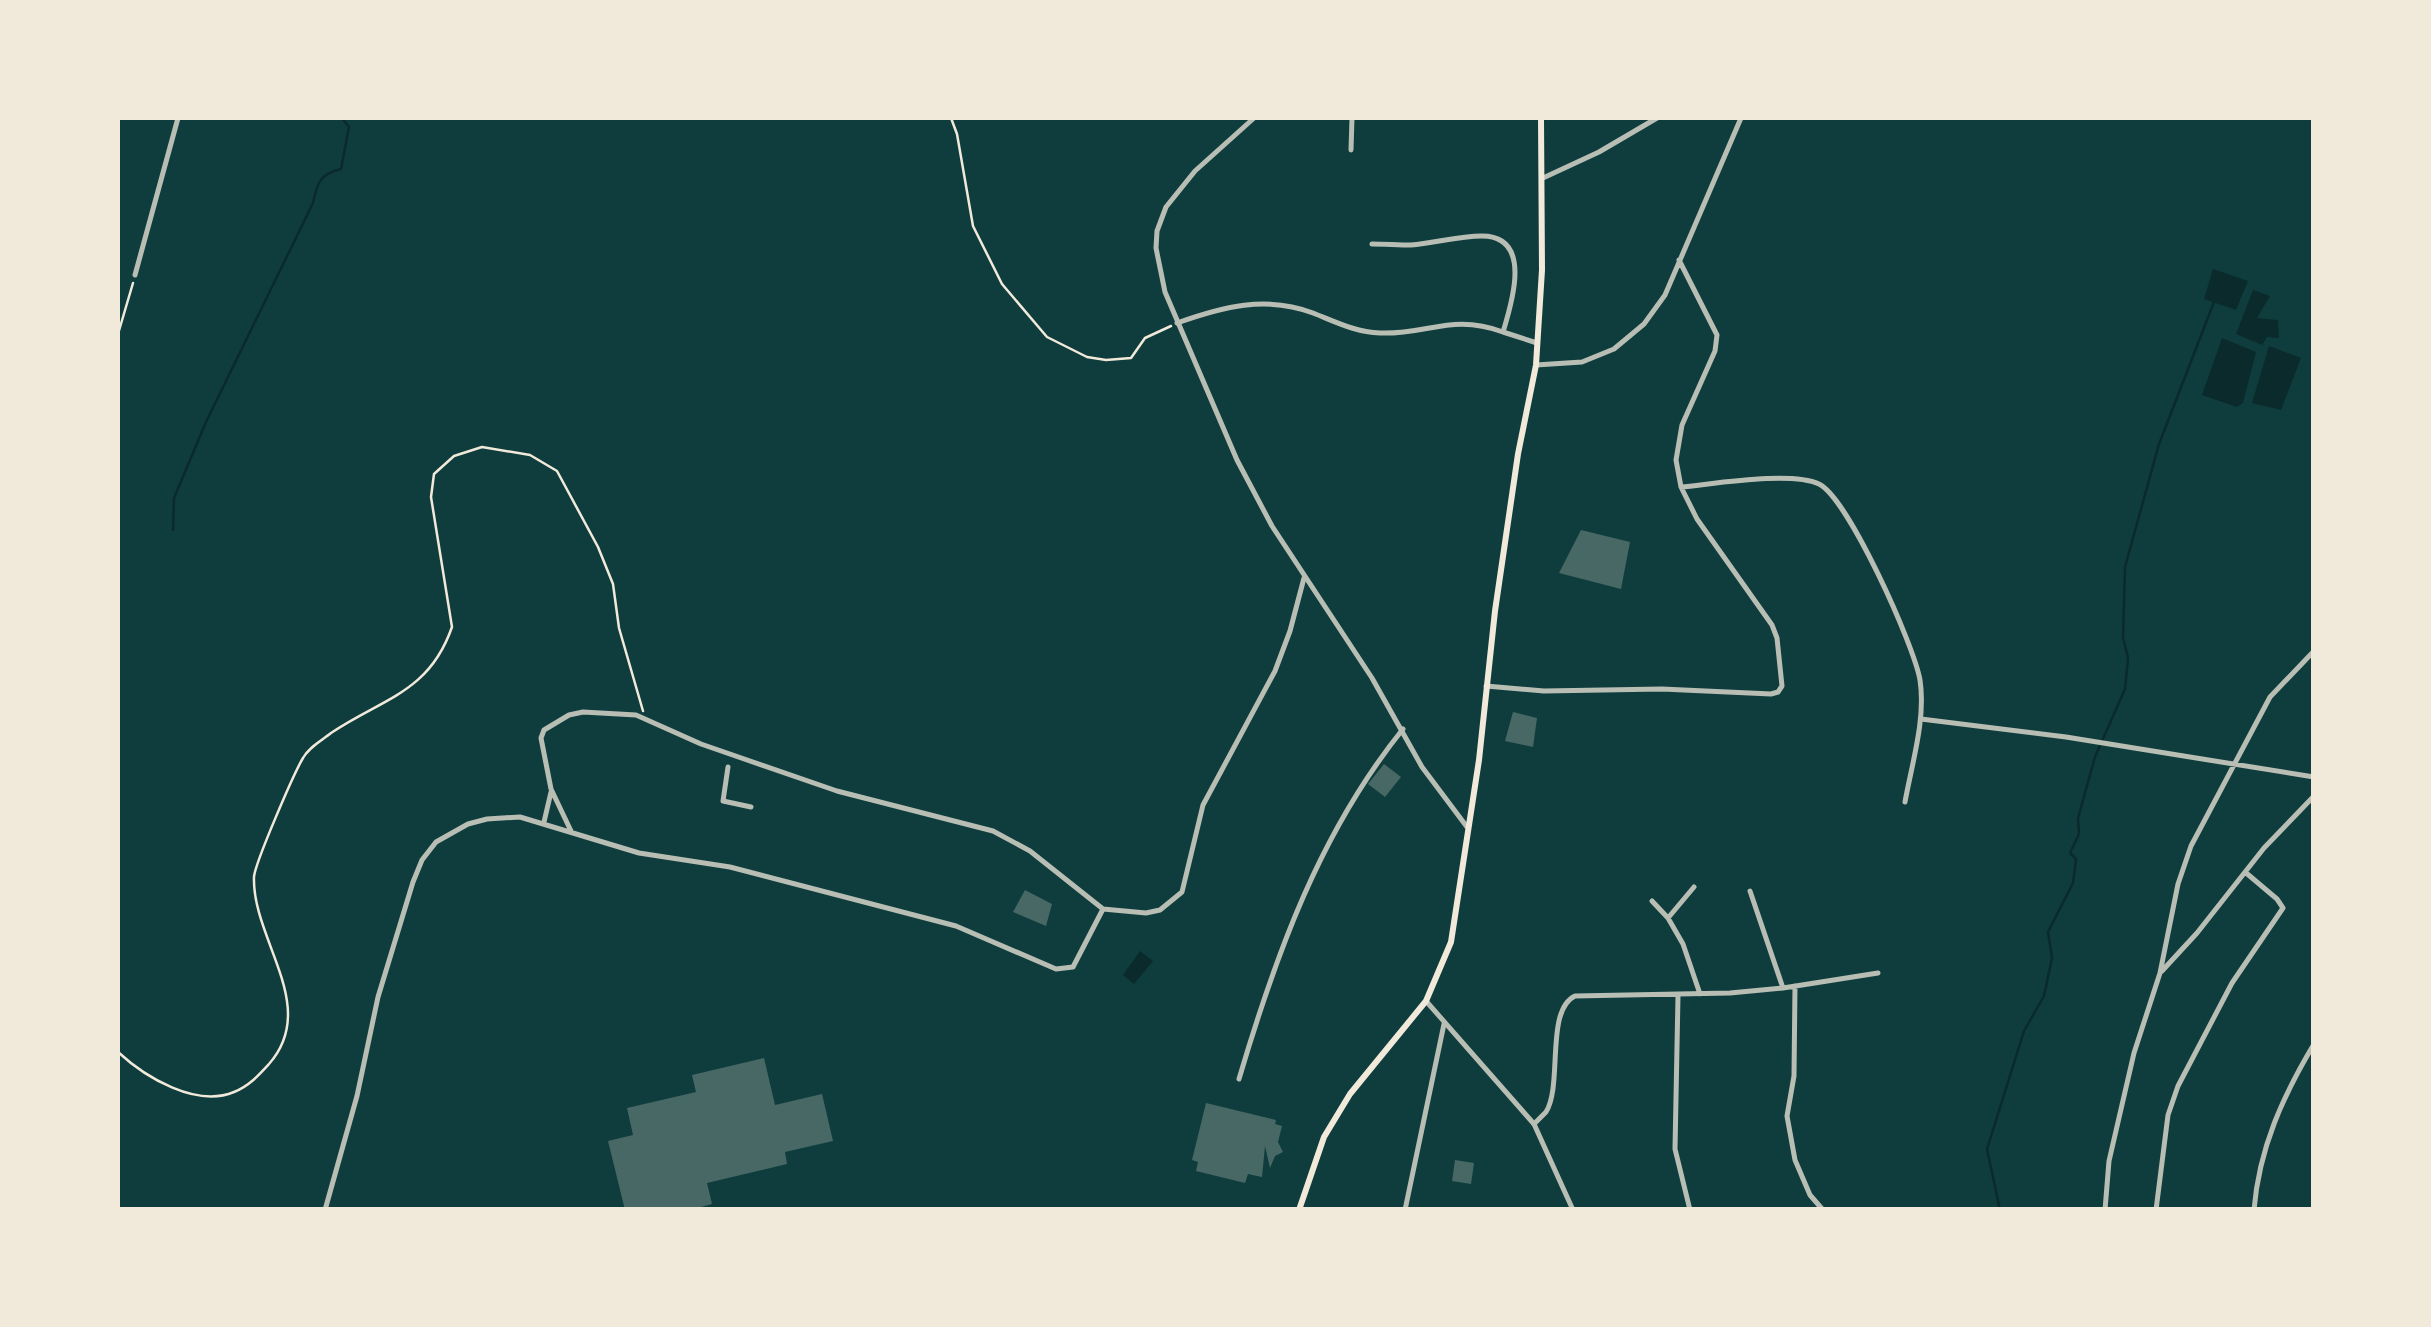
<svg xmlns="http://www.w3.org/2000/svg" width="2431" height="1327" font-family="'PT Sans Narrow',sans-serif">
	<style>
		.water { fill: #0a2a2b }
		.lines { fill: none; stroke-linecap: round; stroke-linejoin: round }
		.stream { stroke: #0a2a2b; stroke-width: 2.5 }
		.building { fill: #486865 }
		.path { stroke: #f1e9da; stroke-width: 2.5 }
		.minor { stroke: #b8beb3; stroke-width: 5 }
		.tertiary { stroke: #b8beb3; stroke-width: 5 }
		.secondary { stroke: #f1e9da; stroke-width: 6 }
	</style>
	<rect width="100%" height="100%" fill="#0f3d3e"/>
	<path class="water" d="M2213 269 2248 281 2236 310 2204 299Z
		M2253 290 2270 296 2257 318 2278 320 2279 338 2267 337 2262 345 2236 334Z
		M2222 338 2256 352 2243 403 2237 407 2202 395Z
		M2269 346 2301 358 2281 410 2252 403Z
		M1140 951 1153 961 1134 984 1123 975Z"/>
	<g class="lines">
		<path class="stream" d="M173 530 174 498 206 422 313 203C317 183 320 174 341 169L349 127 342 118
			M2000 1210 1987 1149 2024 1031 2044 996 2052 958 2048 932 2073 883 2076 859 2070 853 2079 834 2078 818 2095 757 2125 689 2128 658 2123 637 2125 567 2159 444 2214 302"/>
	</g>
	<path class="building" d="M1581 530 1630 542 1621 589 1559 573Z
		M1513 712 1537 718 1533 747 1505 741Z
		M1384 764 1401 777 1385 797 1368 784Z
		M1025 890 1052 904 1046 926 1013 912Z
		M764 1058 775 1105 822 1094 833 1141 785 1152 787 1164 707 1183 712 1204 690 1210H625L608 1141 633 1135 627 1108 696 1092 692 1075Z
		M1206 1103 1276 1120 1275 1124 1282 1126 1278 1142 1283 1152 1275 1156 1270 1168 1265 1146 1262 1177 1248 1174 1245 1183 1196 1171 1198 1162 1192 1160Z
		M1455 1160 1474 1163 1471 1184 1452 1181Z"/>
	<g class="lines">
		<path class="path" d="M951 118 957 134 973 226 1002 284 1047 337 1087 357 1106 360 1131 358 1145 338 1171 326
			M118 334 133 283
			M118 1052C145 1077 196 1108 234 1092 249 1086 258 1076 269 1064 320 1006 252 940 254 877 255 863 294 773 303 758 309 747 321 741 331 733 383 698 429 693 452 627L431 497 434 474 454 456 482 447 530 455 557 471 598 547 613 584 619 628 643 711"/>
		<path class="minor" d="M1351 150 1352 118
			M1543 178 1599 152 1657 118
			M135 275 178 118
			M1177 323C1222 307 1266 295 1313 313 1336 322 1355 332 1380 333 1427 335 1452 313 1503 332 1512 303 1533 236 1482 236 1458 236 1435 243 1411 245 1398 245 1385 244 1372 244
			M1503 332 1537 343
			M1536 365 1582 362 1614 349 1644 324 1665 295 1741 118
			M1681 487C1714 484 1790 471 1819 484 1848 498 1914 645 1920 680 1926 719 1912 763 1905 802
			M1486 686 1544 691 1662 689 1771 694 1778 692 1782 686 1777 638 1772 625 1697 519 1681 487 1676 460 1682 425 1715 351 1717 335 1679 260
			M1921 719 2066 737 2314 777
			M728 767 723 801 751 807
			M544 822 551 792
			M571 831 551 789 541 738 544 730 569 715 583 712 636 715 701 744 837 791 993 831 1030 851 1103 909 1146 913 1160 910 1182 892 1203 805 1275 671 1290 631 1304 578
			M1750 891 1783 988
			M1652 901 1668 918 1683 944 1700 994
			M1668 918 1694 887
			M2162 971 2197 933 2264 848 2314 796
			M1795 986 1794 1076 1787 1116 1795 1160 1810 1195 1823 1210
			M1678 996 1675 1149 1690 1210
			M1239 1079C1276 954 1320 832 1403 729
			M1534 1124C1535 1123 1545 1113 1546 1112 1563 1085 1545 1010 1575 996L1730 993 1783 988 1878 973
			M325 1210 357 1096 378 997 413 882 422 860 436 842 468 824 487 819 520 817 639 853 730 867 956 926 1056 969 1073 967 1103 909
			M1405 1210 1444 1024
			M2105 1210 2109 1161 2134 1053 2160 973 2178 884 2191 846 2270 697 2314 651
			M2156 1210 2168 1115 2178 1086 2232 983 2283 908 2277 899 2245 872
			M2254 1210C2259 1148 2283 1096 2314 1044"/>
		<path class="tertiary" d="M1254 118 1195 171 1166 207 1157 231 1156 248 1165 292 1237 460 1272 526 1372 678 1422 767 1467 827
			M1426 1001 1534 1124 1573 1210"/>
		<path class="secondary" d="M1299 1210 1324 1137 1350 1094 1426 1001 1451 942 1479 760 1495 611 1518 454 1536 365 1542 270 1541 118"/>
	</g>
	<rect width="2431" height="1327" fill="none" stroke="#f1e9da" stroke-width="240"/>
</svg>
